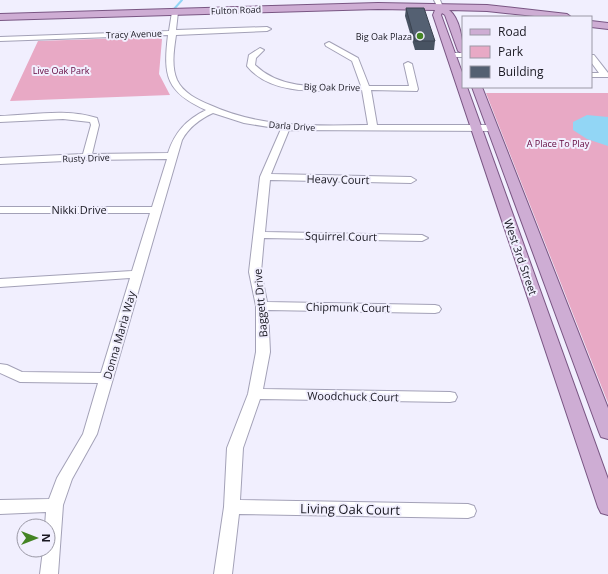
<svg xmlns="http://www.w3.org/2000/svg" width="608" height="574" font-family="'Open Sans',sans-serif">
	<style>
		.green { fill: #e8a9c5 }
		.water { fill: #92d6f5 }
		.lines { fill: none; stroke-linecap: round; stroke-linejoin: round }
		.stream { stroke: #92d6f5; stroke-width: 2 }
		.minor-casing { stroke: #a3a1b7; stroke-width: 2 }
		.major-casing { stroke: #795683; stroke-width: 2 }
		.minor { fill: #fff; fill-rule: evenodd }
		.major { fill: #ceadd4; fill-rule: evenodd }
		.wall { fill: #485362 }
		.building { fill: #546072; stroke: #3b4350 }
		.poi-dot { fill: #448424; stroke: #f1effe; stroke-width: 1.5 }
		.labels { text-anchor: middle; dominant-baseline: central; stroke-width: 4; stroke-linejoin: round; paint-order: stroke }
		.far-street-label { font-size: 9px; fill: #191821; stroke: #f1effe }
		.far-poi-label { font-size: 9px; fill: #191821; stroke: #f1effe; text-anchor: end }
		.far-park-label { font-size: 9px; fill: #62063d; stroke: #f1effe }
		.street-label { font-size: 11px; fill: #191821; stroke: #f1effe }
		.near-street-label { font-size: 13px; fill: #191821; stroke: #f1effe }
	</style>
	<rect width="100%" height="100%" fill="#f1effe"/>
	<path class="green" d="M154 37 162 39 159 74 170 95 10 101 38 41Z
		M486 93H608V403Z"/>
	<path class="water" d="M587 115 608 117V146L587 139 573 130V122Z"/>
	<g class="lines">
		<path class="stream" d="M174 9 182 0"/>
		<defs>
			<path id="minor" d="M434 0H440L443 7 442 8H438Z
				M175 10 178 12 176 30 267 27 271 29 267 31 176 35C174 49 171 66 177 80 183 93 198 100 210 105 260 128 314 126 368 125L362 90C326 90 273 98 247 66L249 55 260 48 264 50 256 58 255 65C283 92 325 86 361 86L352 61 326 46 325 44 329 42 358 58 369 86H409L404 64 408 62 412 64 418 89 417 91 371 90 377 125H493L497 128 493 131 289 130 271 174 411 177 416 180 411 183 270 180 265 232 422 235 428 238 422 241 264 238 261 272 267 302 435 305 439 306 441 309 439 312 435 313 268 310 270 352 263 389 450 392 455 393 457 397 455 401 450 402 260 399 243 448 240 500 468 504 474 506 476 511 474 516 468 518 239 514 232 574H214L224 507 227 448 248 394 256 352V306L249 272 260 177 281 129 244 123 213 113C200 119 189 127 182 140L97 434 72 479 63 505 58 574H40L43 550H48V526H45L46 512 0 514V500L49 499 57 478 83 434 98 383 20 382 0 373V364L7 365 22 372 101 373 130 278 0 287V279L132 271 150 213H0V207H152L167 159 87 160 0 164V158L83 154 91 125 90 122 63 119 0 122V116C32 115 66 108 97 118L99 125 92 154 168 153C175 132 186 120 206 110 166 92 163 76 168 35L0 41V37L169 31 172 12Z
				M448 53H463V57H448Z
				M591 55H594L608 73V77H591V73H599L591 62Z"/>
			<path id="major" d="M378 3 487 5 567 14 571 17H544L487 11 449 10C460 18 463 41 463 54L458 51 445 15 442 13 441 15 463 75V87H467L608 479V515L601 513 598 507 433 15 435 10 378 9 0 20V14Z
				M591 21 608 23V29L591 27Z
				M472 87H482L608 408V439L601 437 599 432Z"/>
		</defs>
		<use href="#minor" class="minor-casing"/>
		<use href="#major" class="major-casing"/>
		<use href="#minor" class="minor"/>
		<use href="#major" class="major"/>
	</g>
	<path class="wall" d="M406 8 435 41 434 50H415L405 16Z"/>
	<path class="building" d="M406 8H424L435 41H415Z"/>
	<circle class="poi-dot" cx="420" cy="36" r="4"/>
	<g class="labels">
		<g class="far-street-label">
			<text transform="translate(236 10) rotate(-2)">Fulton Road</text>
			<text transform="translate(134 34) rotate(-2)">Tracy Avenue</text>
			<text transform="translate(332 87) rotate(1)">Big Oak Drive</text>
			<text transform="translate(292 126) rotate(4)">Darla Drive</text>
			<text transform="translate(86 158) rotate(-2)">Rusty Drive</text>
		</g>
		<g class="far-poi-label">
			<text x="412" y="36">Big Oak Plaza</text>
		</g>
		<g class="far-park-label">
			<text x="61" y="70">Live Oak Park</text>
			<text x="558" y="143">A Place To Play</text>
		</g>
		<g class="street-label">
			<text transform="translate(338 179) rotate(1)">Heavy Court</text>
			<text x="79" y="209">Nikki Drive</text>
			<text transform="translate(341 236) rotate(1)">Squirrel Court</text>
			<text transform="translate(521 257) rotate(71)">West 3rd Street</text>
			<text transform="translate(260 303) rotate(-95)">Baggett Drive</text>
			<text transform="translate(348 307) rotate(1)">Chipmunk Court</text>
			<text transform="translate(119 335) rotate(-74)">Donna Maria Way</text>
			<text transform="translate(353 396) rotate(1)">Woodchuck Court</text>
		</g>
		<g class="near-street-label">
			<text transform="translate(350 509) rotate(1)">Living Oak Court</text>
		</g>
	</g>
	<rect x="462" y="16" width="130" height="72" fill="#f1effe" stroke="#9b99a6"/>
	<rect x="470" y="29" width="20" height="6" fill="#ceadd4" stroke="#9b99a6"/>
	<text x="498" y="36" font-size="12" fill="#191821">Road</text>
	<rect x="470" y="46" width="20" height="12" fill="#e8a9c5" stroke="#9b99a6"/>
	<text x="498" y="56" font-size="12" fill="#191821">Park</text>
	<rect x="470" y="66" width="20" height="12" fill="#546072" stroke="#9b99a6"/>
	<text x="498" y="76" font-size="12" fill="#191821">Building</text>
	<g transform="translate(36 538) rotate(90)"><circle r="19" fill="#f1effe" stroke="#9b99a6"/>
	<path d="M0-3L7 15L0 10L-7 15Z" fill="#448424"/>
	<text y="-6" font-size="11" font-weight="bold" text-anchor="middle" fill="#191821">N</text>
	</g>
</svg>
